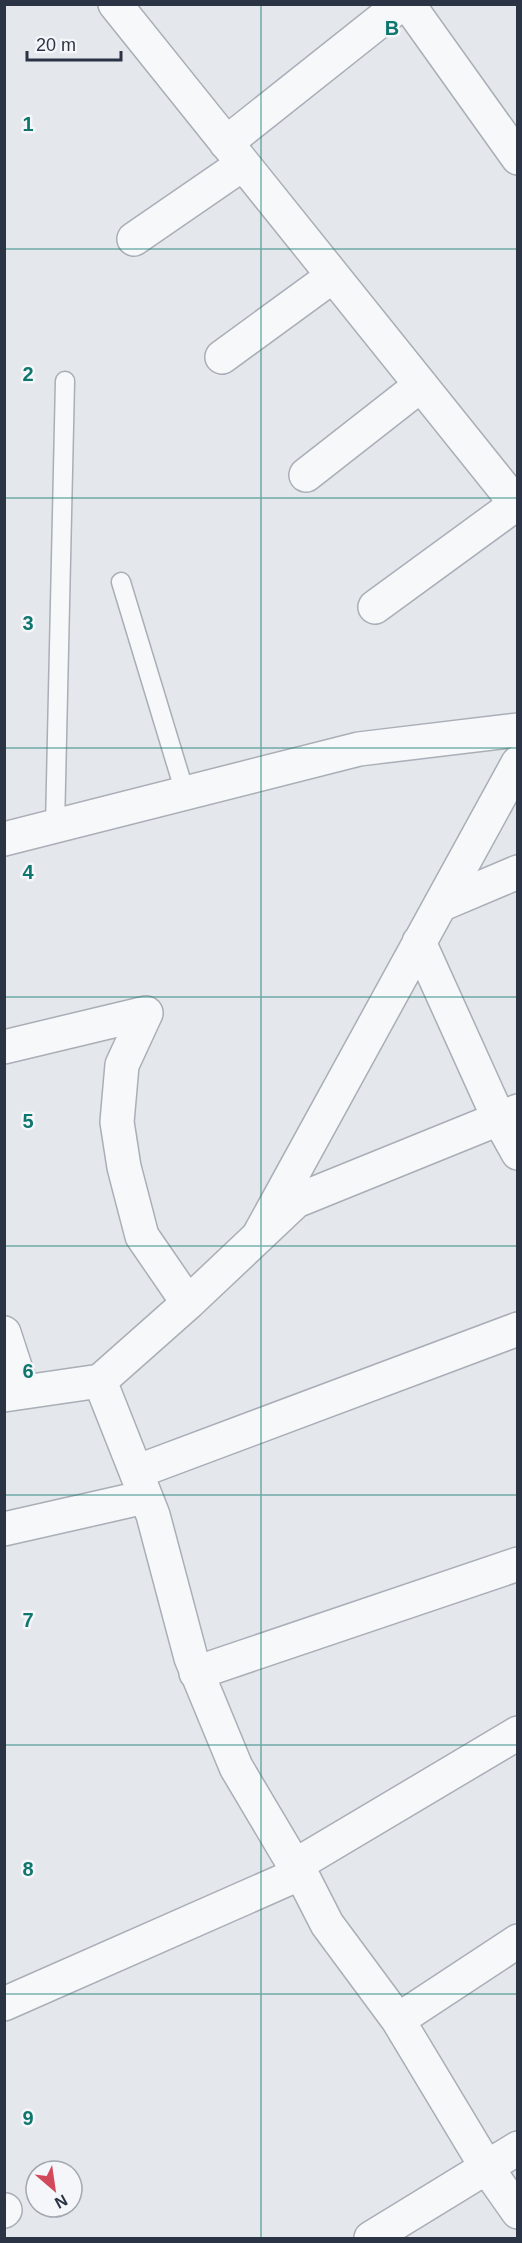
<svg xmlns="http://www.w3.org/2000/svg" width="522" height="2243" font-family="Arial,sans-serif">
	<style>
		.lines { fill: none; stroke-linecap: round; stroke-linejoin: round }
		.lane-casing { stroke: #a9aeb7; stroke-width: 21 }
		.street-casing { stroke: #a9aeb7; stroke-width: 36 }
		.lane { stroke: #f7f8fa; stroke-width: 18 }
		.street { stroke: #f7f8fa; stroke-width: 33 }
		.grid { fill: none; stroke: #0f766e; stroke-width: 1.5; stroke-opacity: 0.55 }
		.grid-label { font-size: 20px; text-anchor: middle; font-weight: bold; fill: #0f766e; stroke: #f4f6f9; stroke-width: 5; stroke-linejoin: round; paint-order: stroke }
	</style>
	<rect width="100%" height="100%" fill="#e4e7ec"/>
	<g class="lines">
		<defs>
			<path id="lane" d="M121 582 185 793
				M55 827 65 381"/>
			<path id="street" d="M115 4 518 506
				M408 4 518 158
				M226 143 401 4
				M134 239 243 164
				M222 357 333 276
				M306 475 421 385
				M375 607 516 504
				M4 839 359 749 518 730
				M440 905 518 872
				M419 942 499 1119 518 1153
				M146 1013 122 1065 117 1122 124 1167 142 1236 188 1303
				M4 1047 146 1013
				M258 1237 518 763
				M4 1333 23 1391
				M100 1381 188 1303 296 1201 518 1111
				M4 1395 100 1381 153 1515 191 1658 236 1767 290 1858 301 1873 327 1924 398 2020 487 2168 518 2212
				M136 1472 518 1329
				M4 1529 145 1497
				M196 1673 518 1564
				M296 1865 518 1733
				M4 2004 301 1873
				M398 2020 518 1941
				M4 2211 5 2210
				M371 2238 518 2148"/>
		</defs>
		<use href="#lane" class="lane-casing"/>
		<use href="#street" class="street-casing"/>
		<use href="#lane" class="lane"/>
		<use href="#street" class="street"/>
	</g>
	<path class="grid" d="M261 4V2238M4 249H518M4 498H518M4 748H518M4 997H518M4 1246H518M4 1495H518M4 1745H518M4 1994H518"/>
	<g class="grid-label">
		<text x="392" y="35">B</text>
		<text x="28" y="131">1</text>
		<text x="28" y="381">2</text>
		<text x="28" y="630">3</text>
		<text x="28" y="879">4</text>
		<text x="28" y="1128">5</text>
		<text x="28" y="1378">6</text>
		<text x="28" y="1627">7</text>
		<text x="28" y="1876">8</text>
		<text x="28" y="2125">9</text>
	</g>
	<rect width="522" height="2243" fill="none" stroke="#2b3445" stroke-width="12"/>
	<g transform="translate(54 2189) rotate(151)"><circle r="28" fill="#f4f6f9" stroke="#a4a8b1" stroke-width="1.5"/>
	<path d="M0-4.5L10 22L0 15L-10 22Z" fill="#d1495b"/>
	<text y="-9" font-size="16" font-weight="bold" text-anchor="middle" fill="#2b3445">N</text>
	</g>
	<path d="M27 51v9h94v-9" fill="none" stroke="#2b3445" stroke-width="3"/>
	<text x="36" y="51" font-size="18" fill="#2b3445" stroke="#f4f6f9" stroke-width="4.5" paint-order="stroke">20 m</text>
</svg>
